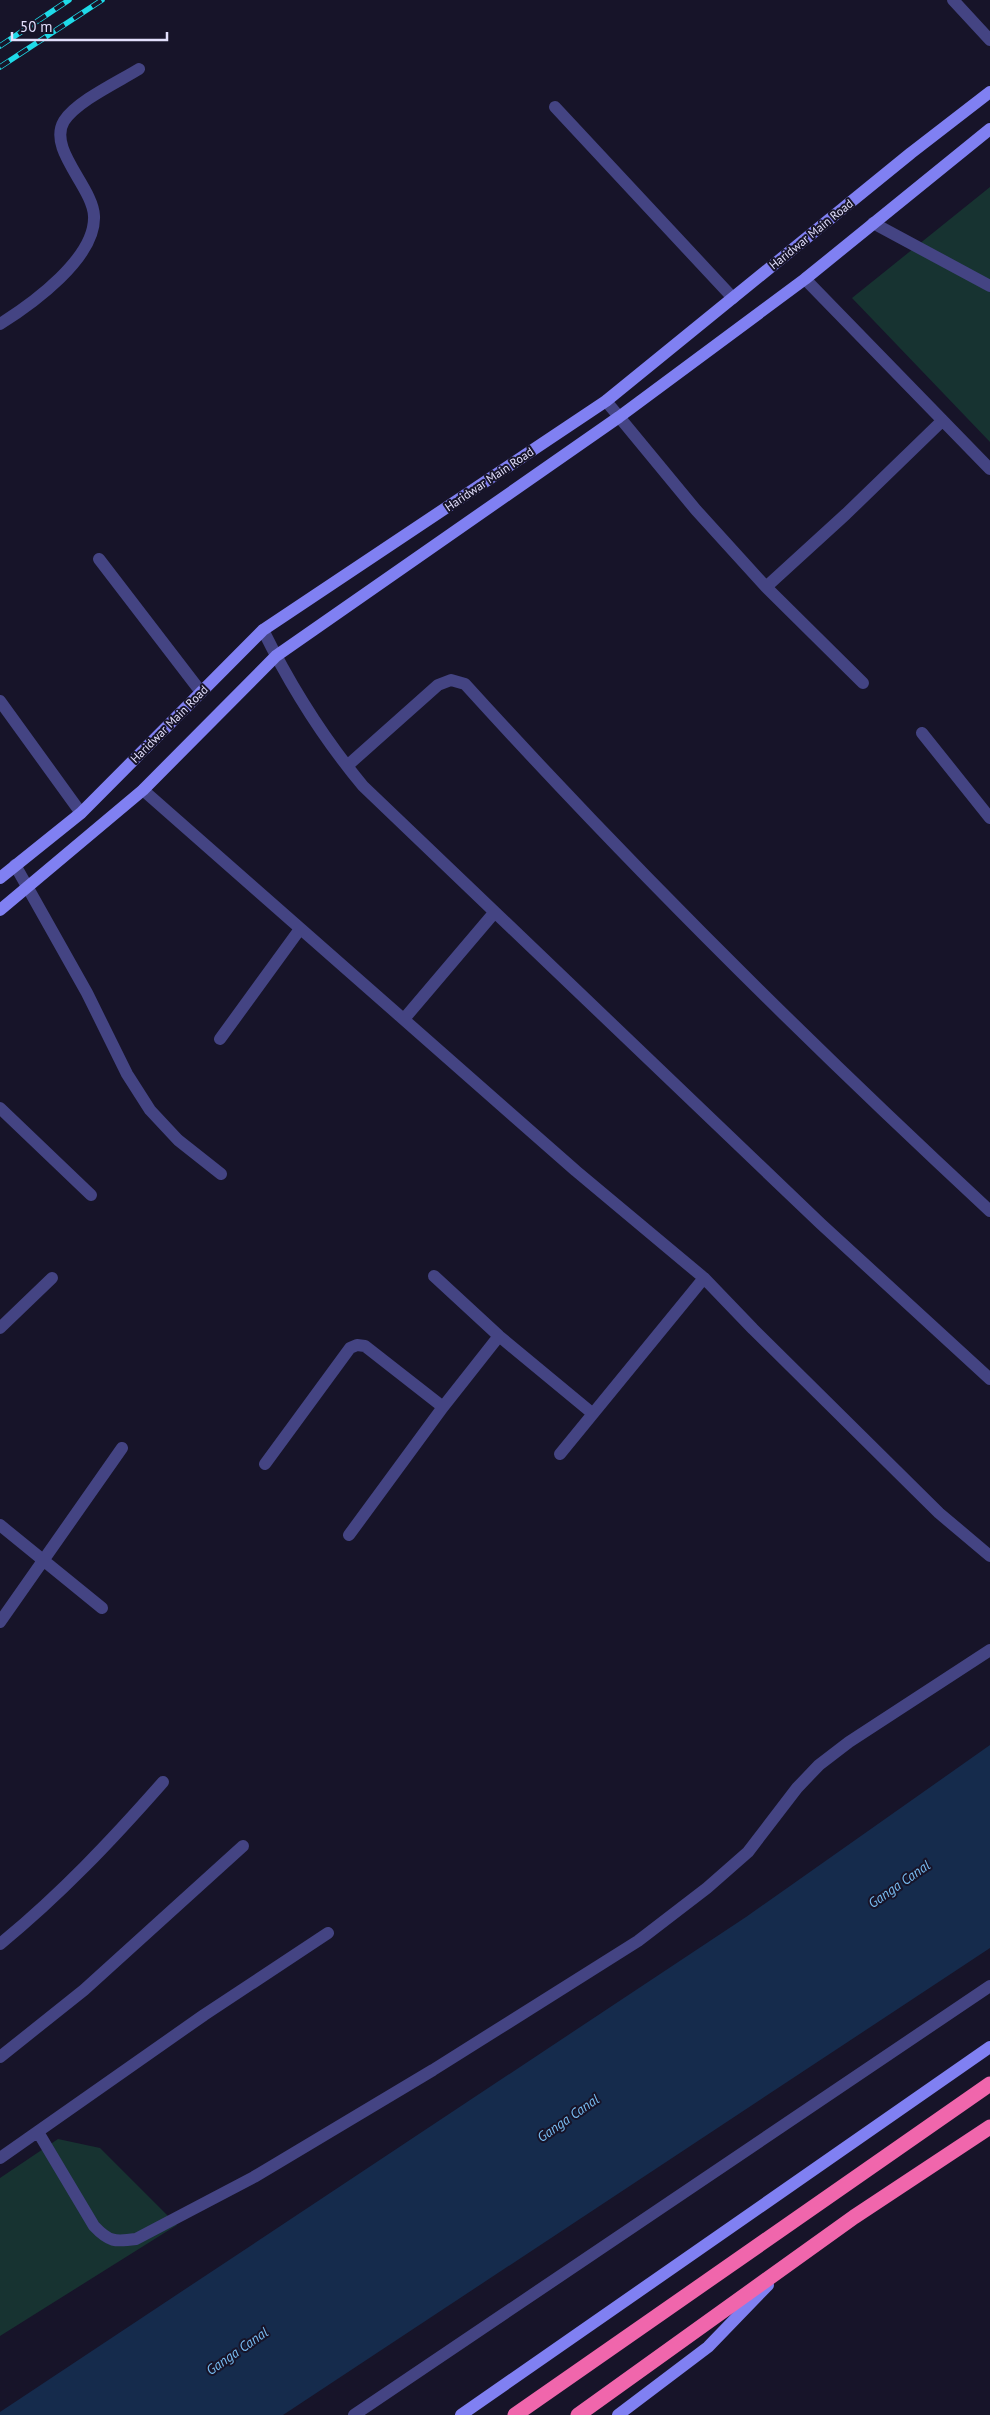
<svg xmlns="http://www.w3.org/2000/svg" width="990" height="2415" font-family="'PT Sans',sans-serif">
	<style>
		.green { fill: #173331 }
		.water { fill: #152b4c }
		.lines { fill: none; stroke-linecap: round; stroke-linejoin: round }
		.lane { stroke: #444483; stroke-width: 12 }
		.street { stroke: #444483; stroke-width: 12 }
		.secondary { stroke: #8080f2; stroke-width: 12 }
		.highway { stroke: #f066ac; stroke-width: 15 }
		.rail-casing { stroke: #1fdae8; stroke-width: 5.5 }
		.rail { stroke: #171429; stroke-width: 4; stroke-dasharray: 11; stroke-linecap: butt }
		.labels { text-anchor: middle; dominant-baseline: central; stroke-width: 4; stroke-linejoin: round; paint-order: stroke }
		.street-label { font-size: 12px; fill: #e2dffc; stroke: #171429 }
		.water-label { font-size: 14px; font-style: italic; fill: #78bcf1; stroke: #171429 }
	</style>
	<rect width="100%" height="100%" fill="#171429"/>
	<path class="green" d="M990 187V442L852 298Z
		M58 2139 100 2148 177 2225 0 2336V2178Z"/>
	<path class="water" d="M990 1745V1948L283 2415H0V2412L746 1917Z"/>
	<g class="lines">
		<path class="lane" d="M555 107 733 298
			M873 223 990 286
			M0 324C32 304 96 258 94 216 93 187 47 149 64 121 77 101 118 82 139 69
			M99 559 201 692
			M354 2415 990 1986"/>
		<path class="street" d="M953 0 990 40
			M805 279 990 469
			M606 401 696 510 766 587 863 683
			M766 587 846 514 942 421
			M263 630C290 685 324 739 363 786L821 1224 990 1379
			M0 701 81 813
			M922 733 990 818
			M347 766 438 685 451 680 465 684C632 868 808 1042 990 1211
			M143 790 576 1171 704 1278 753 1329 939 1513 990 1556
			M15 865 87 993 127 1074 150 1110 178 1140 221 1174
			M404 1019 494 913
			M220 1039 300 929
			M0 1108 91 1195
			M434 1276 499 1336 592 1413
			M0 1328 52 1278
			M560 1454 704 1278
			M265 1464 350 1348 357 1345 365 1346 443 1407
			M0 1525 102 1608
			M349 1535 443 1407 499 1336
			M0 1622 122 1448
			M0 1944C60 1895 112 1840 163 1782
			M0 2057 84 1990 243 1846
			M38 2132 94 2226C109 2242 115 2242 136 2239L254 2177 433 2070 638 1941 707 1888 748 1852 797 1788 819 1765 849 1742 990 1650
			M0 2158 204 2015 328 1933"/>
		<path class="secondary" d="M0 878 81 813 263 630 606 401 911 153 990 92
			M0 910 143 790 276 656 619 417 805 279 990 129
			M461 2415 990 2047
			M618 2415 708 2347 768 2285"/>
		<path class="highway" d="M515 2415 990 2084
			M578 2415 854 2217 990 2127"/>
		<defs>
			<path id="rail" d="M0 46 69 0
				M0 67 102 0"/>
		</defs>
		<use href="#rail" class="rail-casing"/>
		<use href="#rail" class="rail"/>
	</g>
	<g class="labels">
		<g class="street-label">
			<text transform="translate(811 234) rotate(-39)">Haridwar Main Road</text>
			<text transform="translate(489 479) rotate(-34)">Haridwar Main Road</text>
			<text transform="translate(169 724) rotate(-45)">Haridwar Main Road</text>
		</g>
		<g class="water-label">
			<text transform="translate(899 1884) rotate(-35)">Ganga Canal</text>
			<text transform="translate(568 2118) rotate(-35)">Ganga Canal</text>
			<text transform="translate(237 2351) rotate(-35)">Ganga Canal</text>
		</g>
	</g>
	<path d="M12 32v8h155v-8" fill="none" stroke="#e2dffc" stroke-width="2.5"/>
	<text x="20" y="32" font-size="15" fill="#e2dffc" stroke="#171429" stroke-width="4" paint-order="stroke">50 m</text>
</svg>
